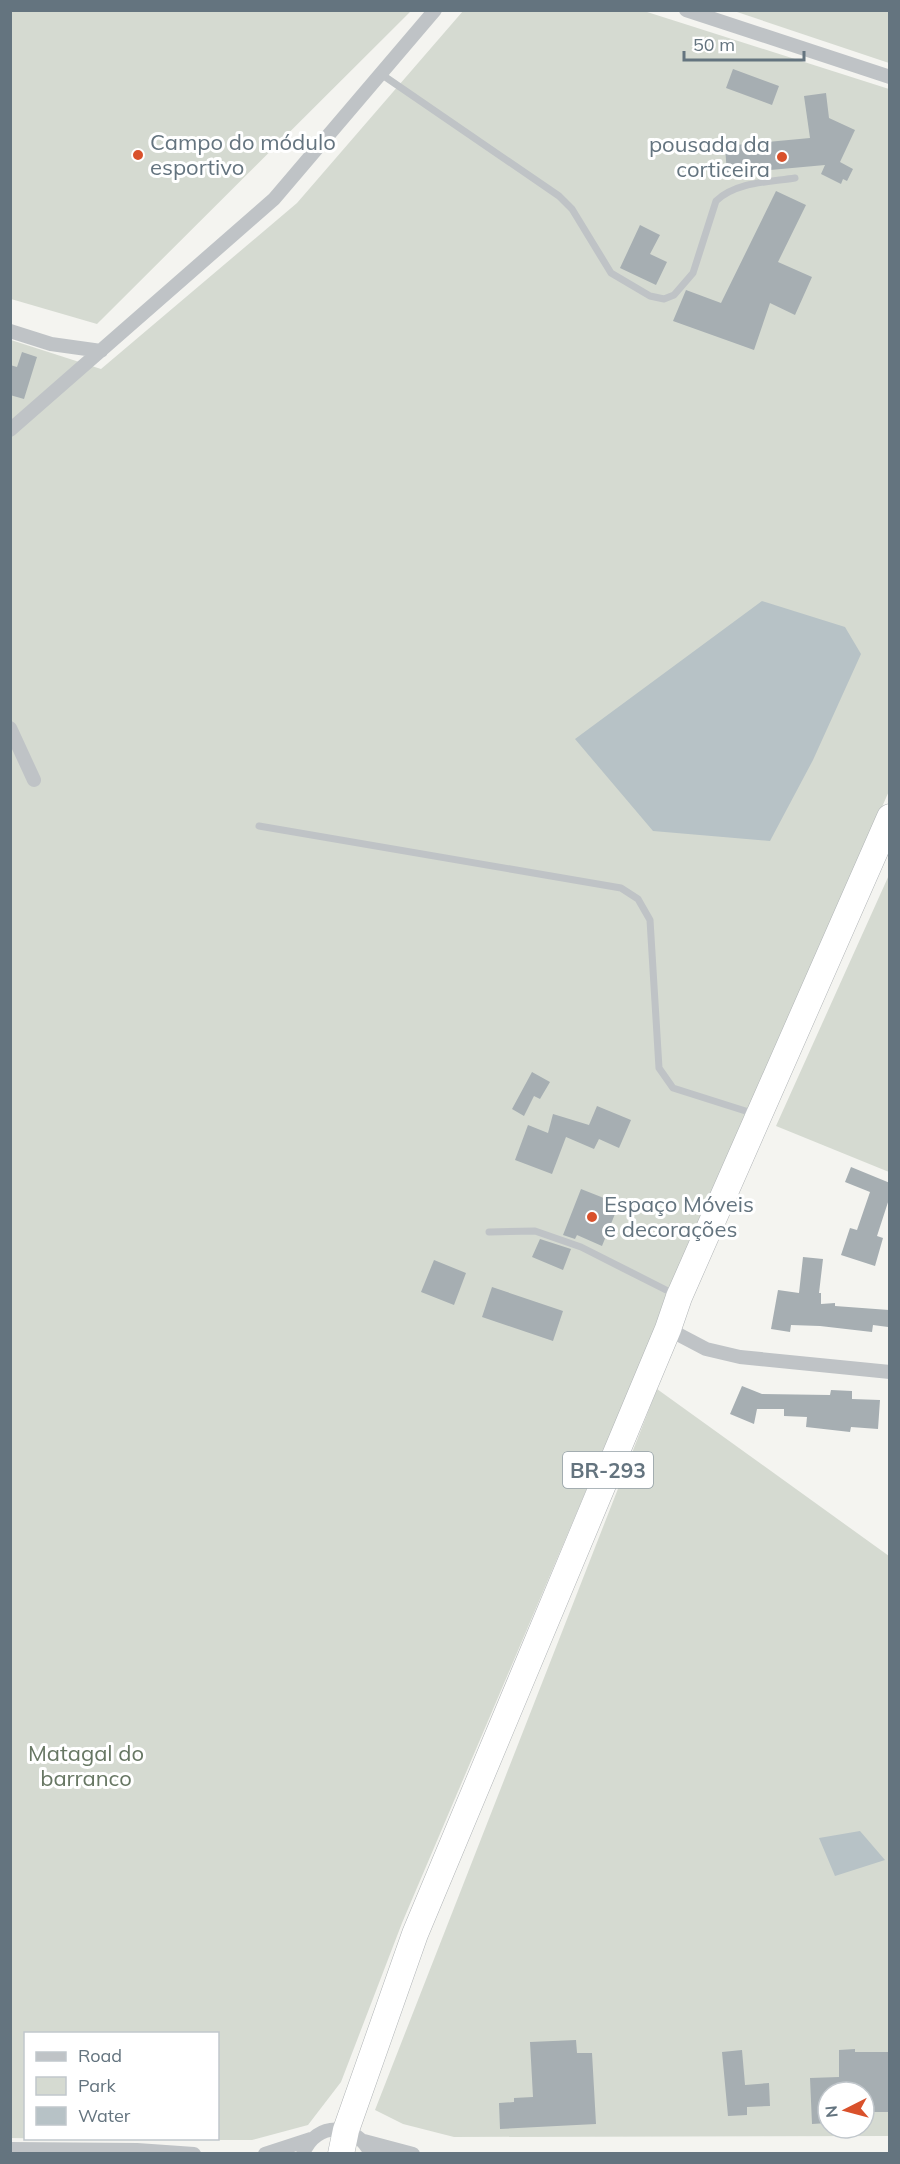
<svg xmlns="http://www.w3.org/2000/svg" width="900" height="2164" font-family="Mulish,sans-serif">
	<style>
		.green { fill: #d5dad1; fill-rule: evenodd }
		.water { fill: #b7c2c6 }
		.building { fill: #a6aeb2 }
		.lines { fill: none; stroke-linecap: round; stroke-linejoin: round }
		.highway-casing { stroke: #b0b4b6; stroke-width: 27 }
		.lane { stroke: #bfc3c6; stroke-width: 7 }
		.street { stroke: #bfc3c6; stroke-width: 14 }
		.highway { stroke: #fff; stroke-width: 26 }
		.poi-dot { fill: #d9512b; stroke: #fff; stroke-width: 2 }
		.labels { text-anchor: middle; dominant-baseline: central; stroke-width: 6; stroke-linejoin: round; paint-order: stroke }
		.shield { fill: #fff; stroke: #929ea5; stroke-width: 1.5 }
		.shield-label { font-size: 21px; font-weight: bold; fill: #64747f }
		.poi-label { font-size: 22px; fill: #64747f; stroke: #fff; text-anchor: start }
		.park-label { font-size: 22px; fill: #677763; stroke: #fff }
	</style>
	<rect width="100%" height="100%" fill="#f4f4f0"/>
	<path class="green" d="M10 11 11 10 411 11 97 324 11 299Z
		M463 11H644L889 89V791L682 1265 402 1923 341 2082 308 2125 252 2140H136L11 2138V340L101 369 297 203ZM26 2034H218V2138H26Z
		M734 11H889V63Z
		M889 875 890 1172H889L776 1126Z
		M657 1389 889 1556V2136L454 2137 403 2124 375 2110ZM828 2092H864V2128H828Z"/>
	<path class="water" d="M762 601 845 627 861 654 813 760 770 841 653 831 575 739Z
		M860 1831 885 1860 835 1876 819 1838Z"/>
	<path class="building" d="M733 69 779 86 772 105 726 88Z
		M826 93 829 118 855 130 840 162 853 169 847 181 843 179 841 184 821 174 825 165 727 174 725 146 810 138 804 96Z
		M776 191 806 205 778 262 812 277 795 315 770 303 754 350 673 321 686 290 721 303Z
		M640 225 660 235 650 254 667 262 656 285 620 268Z
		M22 352 37 357 24 399 10 395V365L17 367Z
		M532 1072 550 1082 540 1099 534 1096 524 1116 512 1109Z
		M597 1106 631 1120 619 1148 599 1139 594 1149 566 1137 552 1174 515 1160 528 1125 548 1133 553 1114 589 1125Z
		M851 1167 890 1183V1196L877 1236 883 1238 875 1266 841 1255 850 1228 857 1230 870 1192 845 1182Z
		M581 1189 619 1204 602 1246 577 1235 575 1239 563 1235Z
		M540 1239 571 1249 563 1270 532 1257Z
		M803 1257 823 1259 819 1293H821V1304L835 1303V1306L889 1310 888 1327 873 1325 872 1332 820 1326 791 1325 790 1332 771 1329 778 1290 799 1293Z
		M434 1260 466 1273 454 1305 421 1292Z
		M492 1287 563 1311 553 1341 482 1317Z
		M742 1386 762 1394 830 1395 831 1390 852 1391V1399L880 1400 878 1429 851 1427 850 1432 806 1427 807 1417 784 1416V1409H757L754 1424 730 1414Z
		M576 2040 577 2053H592L596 2124 500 2129 499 2103 514 2102V2098L533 2097 530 2042Z
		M855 2049V2052H890V2112H864V2092H828V2123L812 2124 810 2078 839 2077V2050Z
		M742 2050 745 2085 769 2083 770 2106 747 2107V2115L728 2116 722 2052Z"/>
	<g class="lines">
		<defs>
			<path id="highway" d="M341 2154 346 2130 415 1934 668 1329 679 1297 890 817"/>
		</defs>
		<use href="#highway" class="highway-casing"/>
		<path class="lane" d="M381 74 559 196 572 209 611 273 650 296 664 299 674 295 693 273 716 201C736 182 769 182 795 178
			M259 826 621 888 638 899 650 920 659 1068 673 1088 755 1114
			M489 1232 535 1231 581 1247 674 1294"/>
		<path class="street" d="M686 10 890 77
			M10 331 51 344 101 351
			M10 430 274 199 435 10
			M10 728 34 780
			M668 1329 706 1349 740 1357 890 1372
			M364 2141 413 2154
			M10 2149 137 2150 194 2154
			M265 2154 311 2139
			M303 2154C316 2120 357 2123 371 2154"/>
		<use href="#highway" class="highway"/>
	</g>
	<g class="poi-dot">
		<circle cx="138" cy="155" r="6"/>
		<circle cx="782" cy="157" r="6"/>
		<circle cx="592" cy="1217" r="6"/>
	</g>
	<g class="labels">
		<rect class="shield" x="563" y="1452" width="90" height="36" rx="4.5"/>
		<g class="shield-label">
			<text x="608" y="1470">BR-293</text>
		</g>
		<g class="poi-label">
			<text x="150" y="142">Campo do módulo<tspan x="150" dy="25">esportivo</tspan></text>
			<text x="770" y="144" text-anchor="end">pousada da<tspan x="770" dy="25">corticeira</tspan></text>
			<text x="604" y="1204">Espaço Móveis<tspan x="604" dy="25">e decorações</tspan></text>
		</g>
		<g class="park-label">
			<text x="86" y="1753">Matagal do<tspan x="86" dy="25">barranco</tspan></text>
		</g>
	</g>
	<rect width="900" height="2164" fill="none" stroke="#64747f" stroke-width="24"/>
	<rect x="24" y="2032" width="195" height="108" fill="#ffffff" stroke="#c1c7cc" stroke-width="1.5"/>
	<rect x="36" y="2052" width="30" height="9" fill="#bfc3c6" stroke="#c1c7cc" stroke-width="1.5"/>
	<text x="78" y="2062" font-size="18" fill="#64747f">Road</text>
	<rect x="36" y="2077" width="30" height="18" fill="#d5dad1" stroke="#c1c7cc" stroke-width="1.5"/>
	<text x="78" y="2092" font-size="18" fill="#64747f">Park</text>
	<rect x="36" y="2107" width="30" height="18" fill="#b7c2c6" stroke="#c1c7cc" stroke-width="1.5"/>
	<text x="78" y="2122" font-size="18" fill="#64747f">Water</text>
	<g transform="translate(846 2110) rotate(264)"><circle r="28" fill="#ffffff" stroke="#c1c7cc" stroke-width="1.5"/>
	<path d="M0-4.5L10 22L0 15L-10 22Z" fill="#d9512b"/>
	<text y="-9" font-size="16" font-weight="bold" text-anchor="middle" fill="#64747f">N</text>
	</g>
	<path d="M684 51v9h120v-9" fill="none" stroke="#64747f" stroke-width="3"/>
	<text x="693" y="51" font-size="18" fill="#64747f" stroke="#ffffff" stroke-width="4.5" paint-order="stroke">50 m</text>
</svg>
